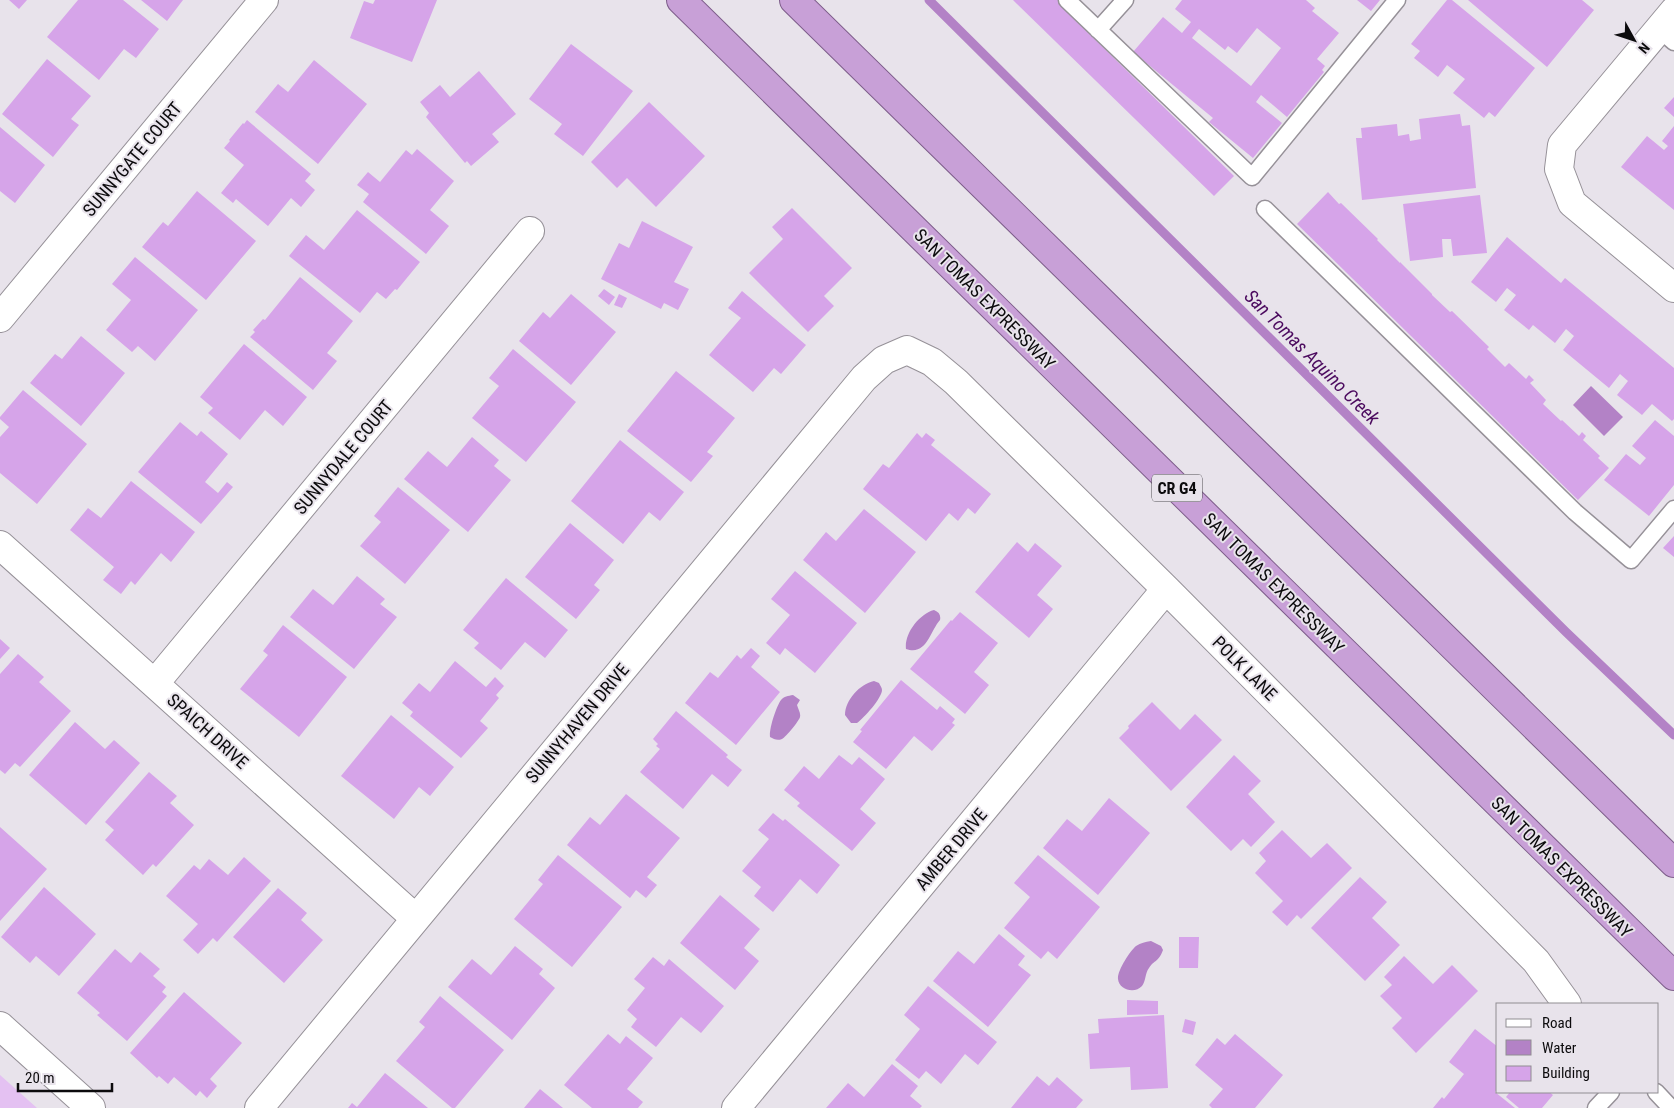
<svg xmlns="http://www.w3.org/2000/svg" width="1674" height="1108" font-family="'Roboto Condensed',sans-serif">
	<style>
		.green { fill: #e4c1f2 }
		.water { fill: #b382c6 }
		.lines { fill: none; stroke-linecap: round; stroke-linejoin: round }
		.stream { stroke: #b382c6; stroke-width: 9 }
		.building { fill: #d6a4e9; fill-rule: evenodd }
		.service-casing { stroke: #969198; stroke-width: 19 }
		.minor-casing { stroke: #969198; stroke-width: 30 }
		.trunk-casing { stroke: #7d5d8a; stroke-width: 30 }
		.service { stroke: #fff; stroke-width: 16 }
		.minor { stroke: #fff; stroke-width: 28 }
		.trunk { stroke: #c8a0d7; stroke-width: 28 }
		.labels { text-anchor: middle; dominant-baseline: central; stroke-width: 4; stroke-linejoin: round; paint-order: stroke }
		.shield { fill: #e8e3eb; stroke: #4e4c50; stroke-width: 1 }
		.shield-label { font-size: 16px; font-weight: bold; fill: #0c0b0d }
		.street-label { font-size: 18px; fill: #0c0b0d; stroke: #e8e3eb }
		.water-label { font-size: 19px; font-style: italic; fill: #4b0a5e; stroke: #e8e3eb }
	</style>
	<rect width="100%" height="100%" fill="#e8e3eb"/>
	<path class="green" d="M0 1075 37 1108H0Z"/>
	<path class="water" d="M1591 386 1623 417 1604 436 1573 405Z
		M934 610C939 612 941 615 940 620 930 631 927 656 906 649 904 634 919 614 934 610Z
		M874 681 879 683C880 685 882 688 882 690 882 698 864 718 857 723H851L845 715C845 700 860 684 874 681Z
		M793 695 800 700 797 705C798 709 801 713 800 717 799 721 786 737 782 739 777 741 774 739 770 737 769 729 776 707 781 700 784 696 788 696 793 695Z
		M1151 941 1161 946 1163 950C1158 963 1155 959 1149 968 1145 973 1146 981 1142 986 1135 994 1119 990 1118 979 1117 971 1130 951 1136 946 1141 943 1145 942 1151 941Z"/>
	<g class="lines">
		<path class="stream" d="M929 0 1566 632 1674 735"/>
	</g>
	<path class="building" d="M9 0H27L19 9Z
		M78 0H123L159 29 136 58 124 49 99 80 47 37Z
		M141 0H183L167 21Z
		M375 0H437L412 62 350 38 364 1 373 4Z
		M1013 0H1058L1061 3 1060 5 1234 176 1214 196Z
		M1182 0H1306L1315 8 1312 11 1339 33 1317 59 1325 66 1322 70 1324 72 1287 117 1261 95 1256 102 1282 123 1253 158 1209 122 1213 118 1133 52 1163 17 1182 33 1191 22 1175 9ZM1257 28 1281 48 1251 86 1192 38 1199 29 1225 50 1228 46 1237 53Z
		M1357 0H1380L1371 11Z
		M1447 0H1452L1535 68 1495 117 1489 112 1484 118 1453 93 1465 79 1447 65 1438 77 1414 58 1420 51 1411 44Z
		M1468 0H1582L1594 10 1547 67Z
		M571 44 633 91 583 156 554 134 562 124 529 99Z
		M47 59 91 96 71 119 79 125 53 157 2 114Z
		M314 60 367 104 318 164 255 112 278 84 288 92Z
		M479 71 516 114 492 134 499 142 471 166 467 161 465 163 426 117 429 113 420 102 440 85 450 97Z
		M1674 97V117L1664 108Z
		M649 102 705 156 656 207 627 178 617 188 591 162Z
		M1460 114 1462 126 1470 125 1476 188 1362 200 1356 138H1362L1361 128 1397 124 1398 136 1409 134 1410 141 1421 139 1419 119Z
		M247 120 311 174 305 181 315 190 301 207 291 198 268 226 236 199 233 203 221 193 244 165 224 148 230 141 229 140 243 123 244 124Z
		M1674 126V210L1621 167 1647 136 1664 150 1668 146 1662 141Z
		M0 127 45 165 15 203 0 191Z
		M417 149 454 181 430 210 449 226 426 254 363 202 369 194 357 185 368 172 380 182 406 150 412 155Z
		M197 191 256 241 206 300 142 247 163 222 168 226Z
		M1328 192 1339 204 1341 203 1378 239 1377 240 1400 263V262L1432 294V295L1450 312 1452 311 1489 347 1487 349 1505 367 1509 363 1526 379 1529 375 1534 380 1530 383 1546 400 1543 404 1561 421 1562 420 1579 436 1582 432 1586 436 1583 440 1600 456 1598 458 1609 468 1578 500 1297 224Z
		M1480 195 1487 253 1453 256 1451 239H1442L1443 257 1410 261 1403 204Z
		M792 208 852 268 824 296 834 306 808 332 749 273 783 239 772 227Z
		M357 210 420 262 397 290 395 289 386 299 377 292 360 313 289 256 306 235 324 250Z
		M642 221 693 247 674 282 689 289 678 310 664 303 661 309 601 279 619 243 629 248Z
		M1507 237 1561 283 1565 278 1674 368V419L1672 421 1652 404 1642 415 1617 395 1628 381 1620 374 1609 388 1563 350 1574 336 1566 329 1555 343 1533 325 1529 330 1504 310 1516 295 1507 288 1496 302 1471 282Z
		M135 257 198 310 155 361 138 346 132 352 106 330 131 300 112 284Z
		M300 277 353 321 327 353 337 361 313 390 250 337 255 332 253 330 263 319 265 320Z
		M604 289 615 297 609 305 598 296Z
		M742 291 806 345 781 374 774 368 753 392 709 355 741 318 728 308Z
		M571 294 616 332 571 385 519 341 543 312 550 318Z
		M619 294 627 298 622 308 614 305Z
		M81 336 125 373 81 426 30 383 55 354 62 359Z
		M244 344 307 397 283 426 265 410 240 440 208 413 213 408 200 397Z
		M513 349 576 402 526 462 472 418 499 386 489 378Z
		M676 371 735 418 707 452 713 456 691 482 627 431Z
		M23 390 87 444 37 504 0 473V437L9 427 0 419V417Z
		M1655 420 1674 436V485L1649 516 1604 480 1626 454 1640 465 1646 458 1632 446Z
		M180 422 197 436 201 431 228 454 205 482 218 493 227 482 233 487 201 524 138 472Z
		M917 433 922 438 926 433 935 440 931 445 991 494 975 514 968 508 958 521 949 513 926 541 863 489 883 464 889 468Z
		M472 437 499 460 494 466 511 480 468 532 404 479 428 451 447 467Z
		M620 440 684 492 660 521 649 512 623 544 571 501Z
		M131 481 195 532 171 562 161 553 135 585 131 581 121 594 103 580 114 567 70 530 88 508 101 518Z
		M398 487 450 530 405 584 360 546 381 522 374 516Z
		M864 509 916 552 865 613 803 560 826 532 836 541Z
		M570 523 614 560 594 585 600 590 576 619 525 577Z
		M1674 536V557L1663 548Z
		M1017 542 1028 552 1035 543 1062 566 1037 595 1053 609 1029 638 975 592Z
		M795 571 857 623 815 673 785 648 780 655 766 643 790 615 771 599Z
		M357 576 385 599 380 604 397 617 354 669 290 617 313 589 333 605Z
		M506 578 568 630 545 658 525 642 501 670 474 648 479 643 463 630Z
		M960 612 998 643 974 672 989 685 965 714 910 669 951 620 952 621Z
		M283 625 347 677 299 737 240 689 268 655 263 651Z
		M0 639 10 648 0 659Z
		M751 648 760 656 751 667 780 692 736 745 685 703 710 672 718 678 737 655 741 659Z
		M18 654 44 677 39 682 71 711 20 767 15 763 5 774 0 770V674Z
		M455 661 486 687 495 677 504 686 496 695 499 698 480 721 488 728 461 758 410 716 413 712 402 703 419 683 430 692Z
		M901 680 937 710 940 706 955 719 952 723 955 725 932 751 914 736 886 769 853 742 862 731 860 730Z
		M1152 702 1180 730 1195 714 1222 740 1171 791 1119 738 1129 728 1128 726Z
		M676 711 728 755 726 757 742 770 728 787 712 774 683 809 640 772 660 749 656 746 658 744 653 739Z
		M391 715 454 767 430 796 419 787 394 819 341 776Z
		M75 722 105 749 114 740 140 763 86 825 29 775Z
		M839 755 852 765 859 757 885 779 860 809 876 823 852 851 797 806 800 803 784 790 804 766 819 779Z
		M1234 755 1261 781 1248 794 1275 822 1251 847 1243 839 1231 851 1186 807Z
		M149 772 177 796 170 803 194 825 156 867 153 864 143 875 105 840 114 830 105 822Z
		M626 794 680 838 647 877 657 885 646 898 636 890 630 898 567 845 590 817 600 825Z
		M1109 798 1150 833 1098 895 1043 848 1067 819 1082 831Z
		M773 813 783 821 785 819 840 865 817 894 800 879 773 912 754 896 761 887 742 871 769 839 758 830Z
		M0 827 47 869 0 921Z
		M1282 830 1311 858 1327 843 1352 868 1301 919 1297 915 1287 926 1272 912 1283 901 1255 873 1266 861 1259 853Z
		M558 855 622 907 572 967 514 919 543 884 538 880Z
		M1038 855 1100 907 1057 959 1048 951 1041 959 1004 928 1030 897 1014 883Z
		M244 857 271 881 217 942 213 938 198 954 183 940 198 924 166 896 194 865 200 870 209 859 228 875Z
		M1360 877 1387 902 1372 918 1400 945 1365 981 1311 928Z
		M44 887 96 934 59 976 36 956 30 963 1 937Z
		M278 888 307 913 301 920 323 940 284 983 233 937Z
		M720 895 760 929 744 948 759 961 735 990 680 943Z
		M999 934 1025 956 1018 965 1031 975 988 1027 933 981 958 951 974 964Z
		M1179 937H1199L1198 968H1179Z
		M515 946 543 969 539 974 555 988 512 1040 448 987 472 959 491 975Z
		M115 949 131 963 140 952 160 969 153 976 166 987 162 992 167 996 127 1041 97 1015 100 1013 77 993Z
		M1404 956 1433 984 1452 965 1478 991 1416 1053 1392 1028 1402 1018 1380 996 1392 985 1384 977Z
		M653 957 664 966 669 959 724 1006 701 1033 681 1017 656 1047 631 1027 637 1019 627 1010 645 988 634 979Z
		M928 986 997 1042 978 1065 965 1054 941 1084 926 1071 919 1079 895 1060 920 1029 904 1015Z
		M184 992 242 1043 210 1079 217 1086 207 1098 200 1091 196 1096 174 1077 168 1084 159 1076 157 1078 130 1053Z
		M440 996 504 1050 455 1108H452L396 1061 425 1027 419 1022Z
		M1127 1000 1158 1001V1014L1127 1015Z
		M1164 1015 1168 1088 1131 1090 1130 1067 1090 1069 1088 1034 1099 1033 1098 1019Z
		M1185 1019 1196 1022 1193 1035 1182 1032Z
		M1475 1029 1498 1047V1088L1495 1092 1515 1108H1433L1442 1097 1444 1099 1464 1074 1449 1062Z
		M608 1034 620 1044 626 1036 653 1058 627 1089 643 1102 638 1108H592L564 1085Z
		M1235 1034 1283 1075 1255 1108H1212L1209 1105 1223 1089 1195 1065 1217 1038 1225 1045Z
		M892 1064 918 1086 910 1096 922 1106 920 1108H826L848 1083 864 1097Z
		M385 1073 428 1108H348L352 1103 357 1107Z
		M1037 1076 1049 1086 1057 1077 1083 1100 1076 1108H1011Z
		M540 1089 563 1108H524Z
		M1510 1092H1549L1553 1095 1542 1108H1519L1506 1097Z"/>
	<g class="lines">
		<defs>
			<path id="service" d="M1067 0 1252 177 1397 0
				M1659 29 1674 42
				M1098 30 1125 0
				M1265 209 1575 512 1631 560 1674 509
				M1656 1092 1671 1108
				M1596 1108 1611 1092"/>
			<path id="minor" d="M1674 11 1562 145 1559 169 1572 203 1674 288
				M0 318 264 0
				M0 545 415 918
				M155 683 530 231
				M0 1026 91 1108
				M259 1108 864 378 884 360 907 350 932 362 956 382 1166 589 1536 961 1567 1004
				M736 1108 1166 589"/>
			<path id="trunk" d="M681 0 1674 976
				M794 0 1674 863"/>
		</defs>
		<use href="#service" class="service-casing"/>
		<use href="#minor" class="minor-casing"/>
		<use href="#trunk" class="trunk-casing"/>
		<use href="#service" class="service"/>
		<use href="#minor" class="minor"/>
		<use href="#trunk" class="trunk"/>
	</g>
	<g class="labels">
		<rect class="shield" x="1152" y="474.5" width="50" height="27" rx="4"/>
		<g class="shield-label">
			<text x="1177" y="488">CR G4</text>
		</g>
		<g class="street-label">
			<text transform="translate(132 159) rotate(-50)">SUNNYGATE COURT</text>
			<text transform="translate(985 299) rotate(45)">SAN TOMAS EXPRESSWAY</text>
			<text transform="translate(343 457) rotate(-50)">SUNNYDALE COURT</text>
			<text transform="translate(1274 583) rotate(45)">SAN TOMAS EXPRESSWAY</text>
			<text transform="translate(1245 668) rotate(45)">POLK LANE</text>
			<text transform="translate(577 723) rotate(-50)">SUNNYHAVEN DRIVE</text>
			<text transform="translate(208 731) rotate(42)">SPAICH DRIVE</text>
			<text transform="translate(951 849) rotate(-50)">AMBER DRIVE</text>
			<text transform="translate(1562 867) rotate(45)">SAN TOMAS EXPRESSWAY</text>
		</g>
		<g class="water-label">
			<text transform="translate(1312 357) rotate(45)">San Tomas Aquino Creek</text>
		</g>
	</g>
	<rect x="1496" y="1003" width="162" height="90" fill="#e8e3eb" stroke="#908d92"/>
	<rect x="1506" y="1019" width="25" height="8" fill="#ffffff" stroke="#908d92"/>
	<text x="1542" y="1028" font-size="15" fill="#0c0b0d">Road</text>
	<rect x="1506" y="1040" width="25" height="15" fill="#b382c6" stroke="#908d92"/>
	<text x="1542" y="1053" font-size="15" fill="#0c0b0d">Water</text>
	<rect x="1506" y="1066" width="25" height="15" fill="#d6a4e9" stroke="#908d92"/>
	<text x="1542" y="1078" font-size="15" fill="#0c0b0d">Building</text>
	<g transform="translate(1634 40) rotate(130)" stroke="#e8e3eb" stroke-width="4" paint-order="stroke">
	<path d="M0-4L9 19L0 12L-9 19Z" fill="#0c0b0d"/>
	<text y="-8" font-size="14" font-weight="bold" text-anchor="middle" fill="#0c0b0d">N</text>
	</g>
	<path d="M18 1083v8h94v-8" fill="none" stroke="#0c0b0d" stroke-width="2.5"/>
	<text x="25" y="1083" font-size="15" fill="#0c0b0d" stroke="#e8e3eb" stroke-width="4" paint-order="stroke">20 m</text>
</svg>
